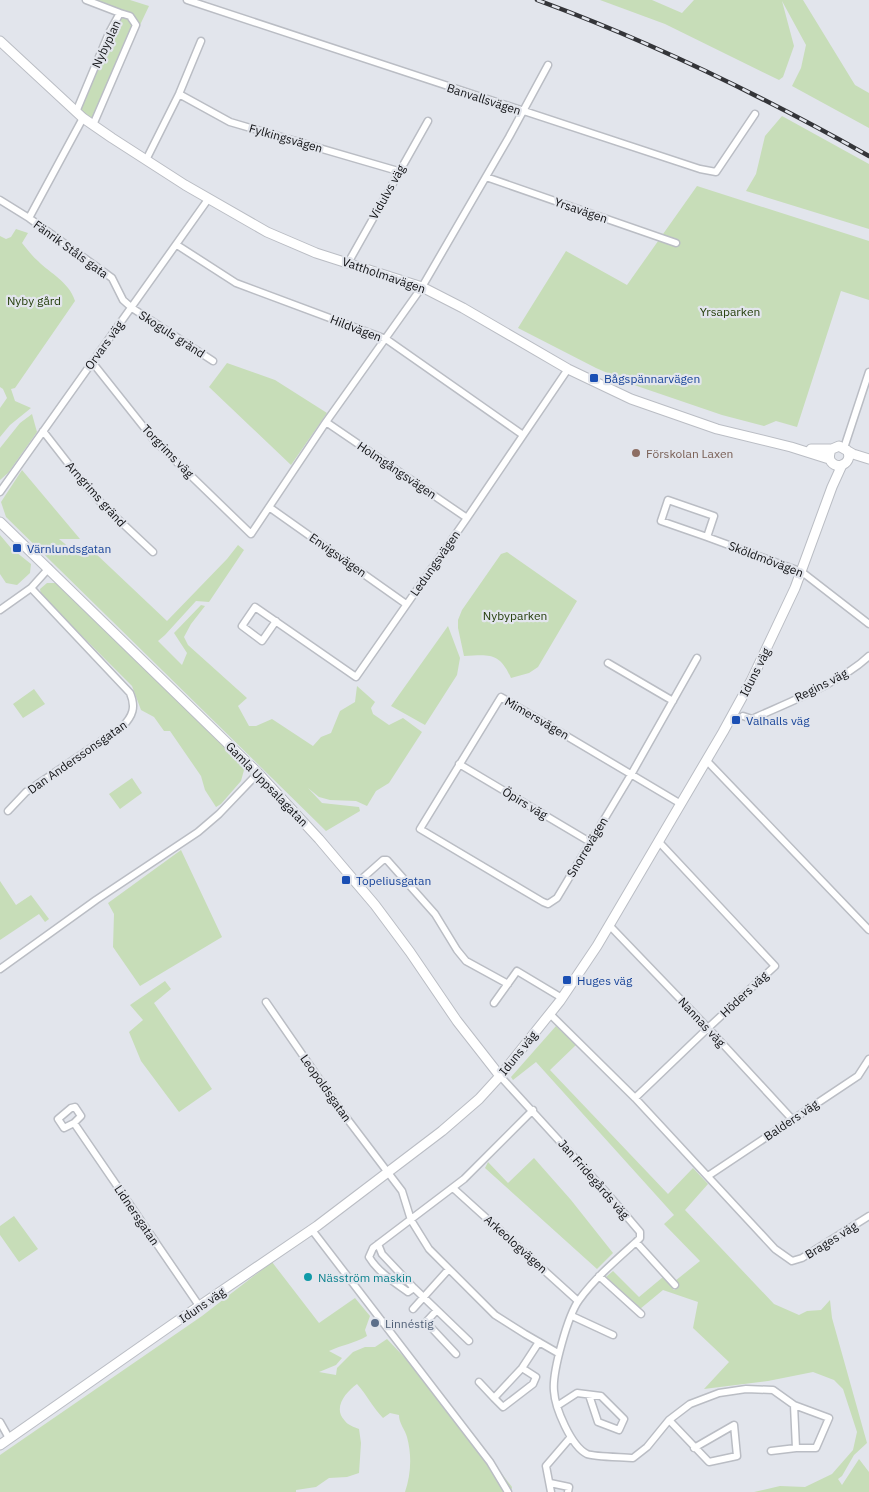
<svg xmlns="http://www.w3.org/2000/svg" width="869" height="1492" font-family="'IBM Plex Sans',sans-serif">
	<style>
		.green { fill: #c7ddb8 }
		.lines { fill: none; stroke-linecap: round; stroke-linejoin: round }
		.minor-casing { stroke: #babdc4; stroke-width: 9 }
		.tertiary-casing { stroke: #babdc4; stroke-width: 11 }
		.secondary-casing { stroke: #babdc4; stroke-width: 11 }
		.minor { stroke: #fff; stroke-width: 6 }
		.tertiary { stroke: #fff; stroke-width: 9 }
		.secondary { stroke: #fff; stroke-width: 9 }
		.rail-casing { stroke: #343539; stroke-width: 4.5 }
		.rail { stroke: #e2e5ec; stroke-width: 2.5; stroke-dasharray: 8; stroke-linecap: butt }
		.transit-dot { fill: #1a4fb4; stroke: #e2e5ec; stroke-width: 2 }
		.education-dot { fill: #8d6e63; stroke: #e2e5ec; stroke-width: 2 }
		.culture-dot { fill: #0f9aa8; stroke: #e2e5ec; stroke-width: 2 }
		.service-dot { fill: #5c6f8a; stroke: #e2e5ec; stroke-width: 2 }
		.labels { text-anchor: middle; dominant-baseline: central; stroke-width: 4.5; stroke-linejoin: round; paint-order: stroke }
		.street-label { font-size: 12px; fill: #111215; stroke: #e2e5ec }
		.park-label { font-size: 12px; fill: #243e0b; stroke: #e2e5ec }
		.transit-label { font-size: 12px; fill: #164399; stroke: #e2e5ec; text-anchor: start }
		.education-label { font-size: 12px; fill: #785e54; stroke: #e2e5ec; text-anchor: start }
		.culture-label { font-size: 12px; fill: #0d838f; stroke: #e2e5ec; text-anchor: start }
		.service-label { font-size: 12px; fill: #4e5e75; stroke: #e2e5ec; text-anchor: start }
	</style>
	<rect width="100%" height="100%" fill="#e2e5ec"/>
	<path class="green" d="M86 0H130L149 6 140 25H136L93 125 76 112 120 13Z
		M600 0H652L682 13 694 0H803L855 85 869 93V128L792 86 801 68 806 45 782 1 794 46 783 77 779 80 665 24Z
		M782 116 869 164V229L746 191 756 174 765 136Z
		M697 186 869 241V300L841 291 797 427 776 421 764 426 722 415 637 386 596 368 518 328 566 251 627 285Z
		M16 229 28 233 22 243C27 249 32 256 38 261 51 274 69 282 75 301L15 388 11 389 15 401 31 408 10 425 0 437V408L7 398 3 389 0 387V236L6 239 11 237Z
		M227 363 275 380 327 413 291 465 209 387Z
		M32 414 37 432 8 473 0 480V448L20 423Z
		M22 470 80 539H59L80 556 94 552 167 621 227 559 238 545 244 550 209 602 196 601 165 635 158 641 182 665 187 653 174 633 201 605 205 606 191 624 184 637 188 645 247 698 238 706 249 726H256L272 719 313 746 321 737 331 733 340 711 355 702 357 686 375 702 371 708 373 714 389 725 403 718 422 732 389 783 376 791 367 806 356 801 330 800 319 797 308 788 322 803 359 807 360 811 326 831 6 517 1 502Z
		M0 535 11 548 31 564 30 573 17 585 6 583 0 574Z
		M507 552 577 601 538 667 529 673 511 678C499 652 490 655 464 656L458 628V620L462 610 501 554Z
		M47 583H57L65 590 242 765 244 770 241 781 221 804 216 807 205 790 201 776 170 731H164L154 717 141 710 132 686 41 595 40 589Z
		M448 626 460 658 457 675 425 725 391 706Z
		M34 689 45 704 23 718 13 704Z
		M132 778 142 793 120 809 109 794Z
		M181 850 222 937 140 986 113 947 114 914 108 903Z
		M0 881 16 905 31 895 49 919 45 922 39 914 0 940Z
		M165 981 171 989 154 1003 212 1089 179 1112 141 1061 129 1032 143 1020 130 1005Z
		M556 1026 576 1045 550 1070 668 1194 693 1168 708 1184 685 1210 774 1304 799 1315 807 1311 821 1310 830 1300 832 1318 867 1443 854 1455 842 1476 838 1479 842 1485 859 1459 869 1472V1492H754L780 1486 805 1487 832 1474 853 1450 857 1432 843 1389 834 1380 813 1372 768 1381 704 1389 729 1362 693 1328 698 1302 663 1290 640 1309 606 1277 613 1271 639 1297 663 1277 674 1290 679 1287 675 1281 700 1261 664 1224 674 1215 536 1062 513 1080 511 1077Z
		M534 1158 571 1200 613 1253 597 1269 485 1168 488 1162 508 1183Z
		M14 1216 38 1249 19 1262 0 1235V1226Z
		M272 1262 319 1323 355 1298 370 1316 365 1330 367 1336C355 1343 342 1345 329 1351L342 1358 336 1365 319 1372 336 1375 337 1368 353 1352 365 1347H375L387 1339 447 1402 512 1487 511 1492H405C411 1475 412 1455 407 1437 405 1429 399 1424 399 1415L390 1413 383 1418C373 1408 367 1395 357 1384 346 1392 332 1408 345 1421 348 1425 354 1427 359 1429L361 1443 359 1473 347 1477 329 1478 316 1487 296 1490V1492H0V1455L202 1316Z"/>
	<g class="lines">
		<defs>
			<path id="minor" d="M86 0 120 13
				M187 0 700 169 716 172 755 114
				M179 94 230 122 398 171
				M76 112 109 33 120 13 130 16 136 25 93 125
				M146 160 179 94 201 41
				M486 177 676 243
				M0 200 29 218 112 278 123 300 132 308 213 361
				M29 218 83 118
				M177 245 236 283 386 339 523 435
				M348 263 428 121
				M92 362 154 440 251 534 326 422 422 287 509 137 548 65
				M326 422 467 518
				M43 431 85 485 104 506 153 552
				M844 448 869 372
				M0 492 209 198
				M269 507 406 604
				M707 537 661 521 668 500 714 516 707 537 802 572 869 624
				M0 610 31 588 49 568
				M276 621 262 641 242 626 255 607 356 677 467 518 568 369
				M608 663 673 701
				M743 716 752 719C787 703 842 682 869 656
				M706 760 869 930
				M459 764 590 842
				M681 804 501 697 420 829 543 902 548 904 557 898 632 773 697 658
				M8 811 26 792 122 727C133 716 136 707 130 693L31 588
				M356 884 383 860H387L435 914 457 950 466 961 508 984
				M610 926 708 1028 792 1119
				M0 969 96 900 198 832 219 814 258 773
				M266 1002 342 1112 402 1191 411 1220 429 1249 495 1315 525 1334 558 1353
				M494 1003 517 971 562 998
				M550 1014 635 1098 775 1249 792 1261 802 1258 869 1216
				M500 1076 606 1192 640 1232V1238L636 1242 675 1285
				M635 1098 708 1028 775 966 659 842
				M74 1123 81 1116 75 1107 71 1108 58 1119 64 1128 74 1123 200 1307
				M708 1176 858 1076 869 1059
				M453 1188 578 1301
				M312 1230 490 1462 508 1492
				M636 1242C616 1260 595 1278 579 1300 568 1315 552 1372 554 1391 555 1408 571 1446 587 1454 594 1457 624 1457 633 1458L647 1447 669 1420 690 1404 719 1393 746 1389 773 1390 794 1405 829 1418 816 1448H796L794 1405
				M378 1244 382 1254 414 1288 469 1341
				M599 1276 641 1314
				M414 1288 408 1292C394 1282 378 1272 369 1257L373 1248 464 1179 533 1110
				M413 1309 448 1270
				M437 1310 426 1322 456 1354
				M572 1316 613 1335
				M522 1368 536 1377 533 1384 503 1407 494 1398 522 1368 539 1342
				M479 1382 494 1398
				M557 1406 577 1393 601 1396 624 1419 619 1430 598 1422 589 1395
				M669 1420 709 1462 737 1456 734 1425 694 1448
				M0 1422 9 1438
				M771 1451 796 1448
				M550 1483 569 1487 568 1492
				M551 1492 546 1466 570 1438"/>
			<path id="tertiary" d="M0 522 258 773 319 839 375 905 410 952 457 1021 500 1076
				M0 1445 173 1324 317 1226 442 1131 479 1099 500 1076 560 1001 597 946 723 732 751 681 795 588 832 487 842 465"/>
			<path id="secondary" d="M0 41 83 118 112 138 185 185 267 232 316 253 422 287 463 308 568 369 631 399 717 429 791 447 829 459
				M811 449H832L839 446 853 454 869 459
				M830 453C828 460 832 465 839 466 848 464 851 457 847 450"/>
		</defs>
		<use href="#minor" class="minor-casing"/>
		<use href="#tertiary" class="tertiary-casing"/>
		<use href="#secondary" class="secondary-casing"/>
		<use href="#minor" class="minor"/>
		<use href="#tertiary" class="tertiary"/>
		<use href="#secondary" class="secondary"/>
		<defs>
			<path id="rail" d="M537 0C652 42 762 96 869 156"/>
		</defs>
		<use href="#rail" class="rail-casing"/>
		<use href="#rail" class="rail"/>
	</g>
	<g class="transit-dot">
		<rect x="589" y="373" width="10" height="10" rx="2.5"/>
		<rect x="12" y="543" width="10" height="10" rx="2.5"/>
		<rect x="731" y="715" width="10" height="10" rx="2.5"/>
		<rect x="341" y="875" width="10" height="10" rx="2.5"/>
		<rect x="562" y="975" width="10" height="10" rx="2.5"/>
	</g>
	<circle class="education-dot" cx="636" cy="453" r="5"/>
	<circle class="culture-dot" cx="308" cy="1277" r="5"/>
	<circle class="service-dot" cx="375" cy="1323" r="5"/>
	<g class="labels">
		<g class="street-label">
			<text transform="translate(106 44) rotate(-65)">Nybyplan</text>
			<text transform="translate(484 99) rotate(18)">Banvallsvägen</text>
			<text transform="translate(286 138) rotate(16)">Fylkingsvägen</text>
			<text transform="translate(387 192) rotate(-61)">Vidulvs väg</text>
			<text transform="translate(581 210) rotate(19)">Yrsavägen</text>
			<text transform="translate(71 249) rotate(36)">Fänrik Ståls gata</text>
			<text transform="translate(384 275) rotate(19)">Vattholmavägen</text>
			<text transform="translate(356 328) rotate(21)">Hildvägen</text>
			<text transform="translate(172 334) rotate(33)">Skoguls gränd</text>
			<text transform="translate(104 345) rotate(-54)">Orvars väg</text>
			<text transform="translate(168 451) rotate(46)">Torgrims väg</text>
			<text transform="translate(397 470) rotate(34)">Holmgångsvägen</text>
			<text transform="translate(96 494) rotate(48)">Arngrims gränd</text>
			<text transform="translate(338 555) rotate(35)">Envigsvägen</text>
			<text transform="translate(766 559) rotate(21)">Sköldmövägen</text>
			<text transform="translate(435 563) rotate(-55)">Ledungsvägen</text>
			<text transform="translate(755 672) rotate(-63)">Iduns väg</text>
			<text transform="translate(821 685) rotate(-27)">Regins väg</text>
			<text transform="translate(537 718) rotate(30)">Mimersvägen</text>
			<text transform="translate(77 757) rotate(-35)">Dan Anderssonsgatan</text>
			<text transform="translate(267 784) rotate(46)">Gamla Uppsalagatan</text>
			<text transform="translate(525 803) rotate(31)">Öpirs väg</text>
			<text transform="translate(587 847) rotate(-59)">Snorrevägen</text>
			<text transform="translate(744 994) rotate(-43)">Höders väg</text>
			<text transform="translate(702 1022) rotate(47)">Nannas väg</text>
			<text transform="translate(518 1053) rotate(-51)">Iduns väg</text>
			<text transform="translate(326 1088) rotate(55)">Leopoldsgatan</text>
			<text transform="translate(791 1120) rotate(-34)">Balders väg</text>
			<text transform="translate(594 1179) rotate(49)">Jan Fridegårds väg</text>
			<text transform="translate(137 1215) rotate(56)">Lidnersgatan</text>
			<text transform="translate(831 1240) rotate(-32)">Brages väg</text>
			<text transform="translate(516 1244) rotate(42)">Arkeologvägen</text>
			<text transform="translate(202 1305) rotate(-34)">Iduns väg</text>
		</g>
		<g class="park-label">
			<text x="34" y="300">Nyby gård</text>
			<text x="730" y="311">Yrsaparken</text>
			<text x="515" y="615">Nybyparken</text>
		</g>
		<g class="transit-label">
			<text x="604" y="378">Bågspännarvägen</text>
			<text x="27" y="548">Värnlundsgatan</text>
			<text x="746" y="720">Valhalls väg</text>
			<text x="356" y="880">Topeliusgatan</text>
			<text x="577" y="980">Huges väg</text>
		</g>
		<g class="education-label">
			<text x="646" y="453">Förskolan Laxen</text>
		</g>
		<g class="culture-label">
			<text x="318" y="1277">Näsström maskin</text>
		</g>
		<g class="service-label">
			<text x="385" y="1323">Linnéstig</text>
		</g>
	</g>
</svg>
